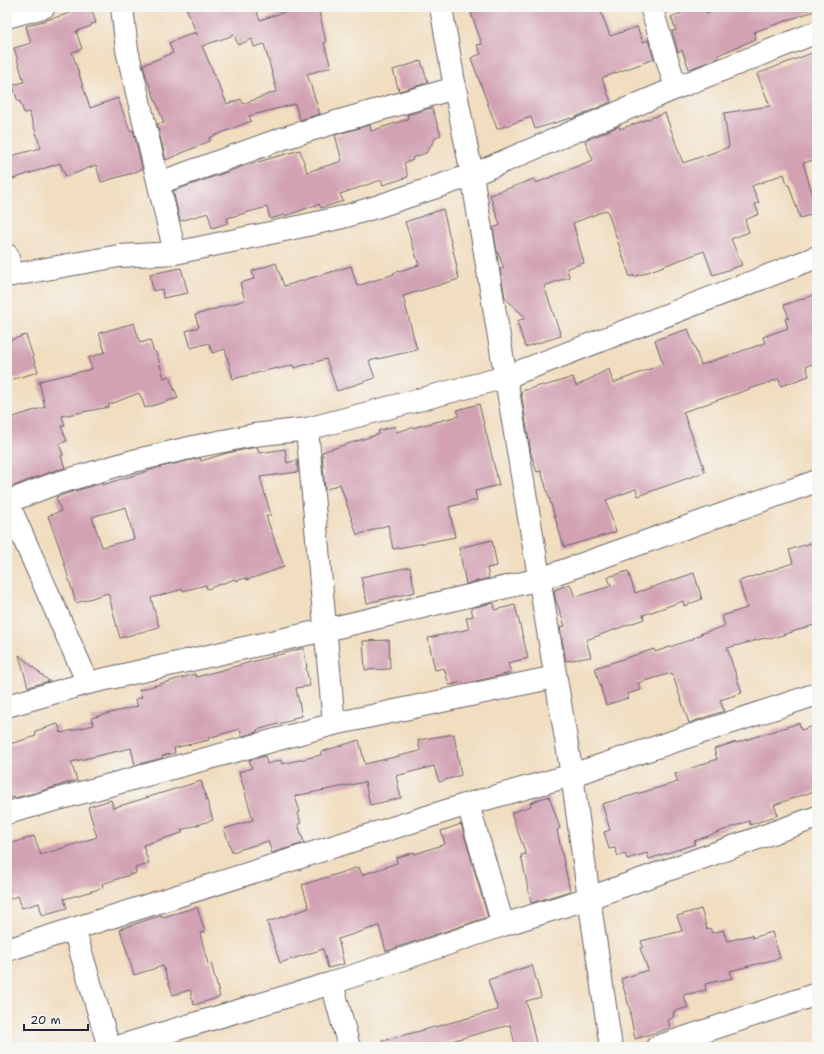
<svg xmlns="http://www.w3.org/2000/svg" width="824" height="1054" font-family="'Shantell Sans',sans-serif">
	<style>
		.building { fill: #d2a2b4; fill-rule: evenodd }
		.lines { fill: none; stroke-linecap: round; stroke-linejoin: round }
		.minor-casing { stroke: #6a6369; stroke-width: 24 }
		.minor { stroke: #fff; stroke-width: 22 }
	</style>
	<rect width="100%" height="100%" fill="#f6f6f2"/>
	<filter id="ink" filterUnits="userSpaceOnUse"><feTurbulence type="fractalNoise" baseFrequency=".025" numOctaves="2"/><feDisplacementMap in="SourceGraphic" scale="8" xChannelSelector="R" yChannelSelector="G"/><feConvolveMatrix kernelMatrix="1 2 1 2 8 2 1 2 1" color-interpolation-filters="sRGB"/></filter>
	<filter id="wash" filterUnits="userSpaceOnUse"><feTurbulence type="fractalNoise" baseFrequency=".012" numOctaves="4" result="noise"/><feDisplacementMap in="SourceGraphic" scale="16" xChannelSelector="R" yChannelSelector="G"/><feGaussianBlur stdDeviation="0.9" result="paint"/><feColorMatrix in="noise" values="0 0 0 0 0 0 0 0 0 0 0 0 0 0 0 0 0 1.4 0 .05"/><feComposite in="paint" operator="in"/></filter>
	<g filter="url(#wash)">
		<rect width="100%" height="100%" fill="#f1ddbf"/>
		<g id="blocks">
			<path class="building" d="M86 7H91L96 23 91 24V26L76 31 82 49 72 52 90 108 118 98 130 131 133 130 142 169 133 173 101 182 96 165 66 177 60 163 7 181V157L41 148 29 112 24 113 20 101 18 102 13 85 24 82 14 48 31 43 26 26 64 15Z
				M186 7H255L260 20 299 7H318L326 42 324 43 331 67 307 74 320 114 300 120 295 104 249 116 251 121 209 138 210 141 166 160 157 124 164 123 146 76 143 65 173 53 169 43 196 32 197 35ZM234 35 238 45 252 39 254 47 264 44 277 91 243 104 241 99 227 104 202 46Z
				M469 7H599L610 36 637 27 643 42 648 40 654 59 602 78 611 102 571 119V118L535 129 531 117 497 129 471 58 481 54 477 45 482 44Z
				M697 7H704L706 13 721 7H817V10L754 32 756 39 718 55 719 58 689 69 682 50 678 52 672 31 676 30 671 17Z
				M817 51V159L803 163 817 208V213L800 218 789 185H787L784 174 752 186 759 203 755 204 759 214 745 220 749 232 731 239 742 265 713 275 704 251 634 277V275L630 277 607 210 573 223 584 263 567 268 569 277 544 286 561 336 525 347 517 321 526 318 505 298 500 269 504 268 497 251 493 228 500 225 490 195 534 179 536 183 593 160 585 141 619 126 620 129 665 113 683 163 729 147 724 113 770 106 757 74Z
				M421 61 428 82 424 83V84L399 91 393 70Z
				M432 108 441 135 436 137 426 153 412 158 413 160 404 163 408 177 383 185 381 180 340 194 343 201 321 208 319 204 285 216V215L270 219 267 207 227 218 228 223 212 228 208 213 180 221 173 191 247 165 300 150 307 172 342 161 335 135 370 125 371 131 408 119 407 115Z
				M443 209 457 267 456 268 459 279 403 296 417 350 369 361 375 378 337 391 326 359 294 368 293 365 277 369V368L233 379 225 349 212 353 209 343 191 348 186 331 199 327 195 315 245 300 240 283 254 279 252 271 276 263 284 286 351 266 357 286 394 274 393 273 419 265 405 222Z
				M181 268 188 293 163 298 162 289 153 291 150 274Z
				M817 294V363L806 366 809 376 781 386 779 379 683 412 704 467H703L705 472 638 496 636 489 606 500 616 532 564 547 541 471 537 472 531 454 521 391 543 385 544 386 573 377 576 386 609 369 613 383 663 364 655 340 688 329 701 365 765 343 763 337 788 328 785 319 789 318 784 305Z
				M134 323 140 343 150 340 153 350 155 352H156L164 378 169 376 178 398 145 408 141 396H140L139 393 108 405 109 407 62 416 65 425 61 426 67 441 59 444 63 455 61 456 65 468 50 472 11 487 7 474V419L45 407 39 381 92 369 88 358 105 352 99 333Z
				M26 335 38 372 7 381V341Z
				M479 404 499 485 475 491 477 500 449 507 455 537 393 549 388 525 357 535 340 484 325 490 322 452 379 434 378 431 395 426 396 432 459 416 457 410Z
				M257 447 259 453 285 449 287 463 297 460 298 472 260 477 271 515 266 516 284 567 247 580 246 578 236 581 235 579 207 589 206 585 183 591V589L151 598 159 627 120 638 108 593 76 603 59 546 48 516 61 511 56 497 101 483 102 485 161 467 200 458 201 461 227 453ZM126 507 134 539 102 547 92 517Z
				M492 540 497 566 487 568 489 578 466 584 459 548Z
				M817 541V624L770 639 769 637 727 648 742 693 720 700 724 711 689 723 672 673 638 683 641 690 627 694 628 698 606 705 595 668 654 649 655 652 693 639V638L700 635V634L725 626 722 616 747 608 739 581 793 563 789 550Z
				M410 567 415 592 367 603 361 577Z
				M628 571 635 593 694 573 702 599 684 606 683 601 643 615 644 619 586 640 591 657 566 661 560 627 565 626 555 598 554 590 570 584 575 597 611 586 608 577Z
				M494 603 495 610 515 605 528 658 508 663 511 673 463 684V682L449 685 444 668 435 670 428 638 469 629 466 618 473 616 471 608Z
				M389 640 390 669 365 670 363 641Z
				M304 648 307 668H306L310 686 296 688 302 716 292 718 293 720 257 730V732L242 736 240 729 208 738 209 740 174 748 175 753 162 756 163 758 135 765 131 748 71 762 77 780 35 793 14 798V797L7 799V745L36 736 35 731 58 724 61 733 94 725 91 718 138 706 135 700 142 697 139 690 195 674 196 677 229 668Z
				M19 655 49 681 28 687Z
				M799 723 801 730 817 725V790L774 805 778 815 750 825 749 821 694 841 695 844 649 859 647 853 627 859 625 854 618 856 615 848 609 849 604 832 610 830 602 804 678 782 675 774 717 759 714 749 736 742V743Z
				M454 734 461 775 439 782 434 766 396 776 401 798 370 805 365 782 295 796 300 812 298 813 301 824H298L304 843 272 853 268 841 232 852 224 829 253 820 239 772 252 768 249 760 265 756 267 764 281 760 282 764 321 755V752L359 740 365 764 420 751 418 740Z
				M201 781 213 820 181 830 182 833 143 845 149 864 135 868 136 873 102 884 103 888 64 899 67 908 42 915 39 903 22 908 18 896 7 900V845L34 836 41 855 97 837 88 807 111 800 113 808Z
				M549 796 560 828 557 830 570 891 531 903 521 855 526 854 511 813 531 806 530 803Z
				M461 824 488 917 386 951 379 926 338 939 344 964 328 968 323 949 280 963 267 922 309 908 302 885 359 867 362 875 397 863 396 858 414 852 415 854 445 844 441 831Z
				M197 907 205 932 200 933 208 964 211 963 220 997 194 1005 190 990 173 995 163 966 134 975 120 929 162 915 163 917Z
				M701 909 707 929 710 928 712 933 723 930 727 941 752 935V938L772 932 780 958 730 971 732 978 705 984 706 990 683 995 688 1007 673 1012 674 1017 668 1020 670 1028 635 1039 630 1013H631L621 979 648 970 640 948 643 947 641 941 682 931 677 916Z
				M532 965 541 997 526 1001 537 1047H516L510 1025 429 1047H383L382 1041 498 1010 488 980Z"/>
		</g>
	</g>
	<g filter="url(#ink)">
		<use href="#blocks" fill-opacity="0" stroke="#6a6369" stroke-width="1"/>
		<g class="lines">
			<defs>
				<path id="minor" d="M122 7 127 50 135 84 175 253
					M441 7 455 88 472 175 572 775 589 898 611 1047
					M651 7 676 88
					M7 17 44 7
					M159 183 281 139 336 122 455 88
					M7 255 13 274
					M7 276 119 256 175 253 303 226 343 217 376 207 472 175 676 88 817 32
					M307 429 334 724
					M7 501 88 683
					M7 502 54 484 133 461 198 446 254 435 307 429 506 377 817 257
					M7 706 88 683 325 630 540 579 817 481
					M468 804 503 925
					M7 813 334 724 555 677
					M74 929 109 1047
					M7 950 468 804 572 775 817 694
					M332 983 349 1047
					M117 1047 332 983 503 925 589 898 817 817
					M657 1047 817 994"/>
			</defs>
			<use href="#minor" class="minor-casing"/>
			<use href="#minor" class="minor"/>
		</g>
	</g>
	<rect width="824" height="1054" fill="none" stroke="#f6f6f2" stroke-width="24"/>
	<path d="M24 1024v6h64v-6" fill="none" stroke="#22223b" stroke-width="2"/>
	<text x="30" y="1024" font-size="12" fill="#22223b" stroke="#f6f6f2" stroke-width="3" paint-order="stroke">20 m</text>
</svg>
